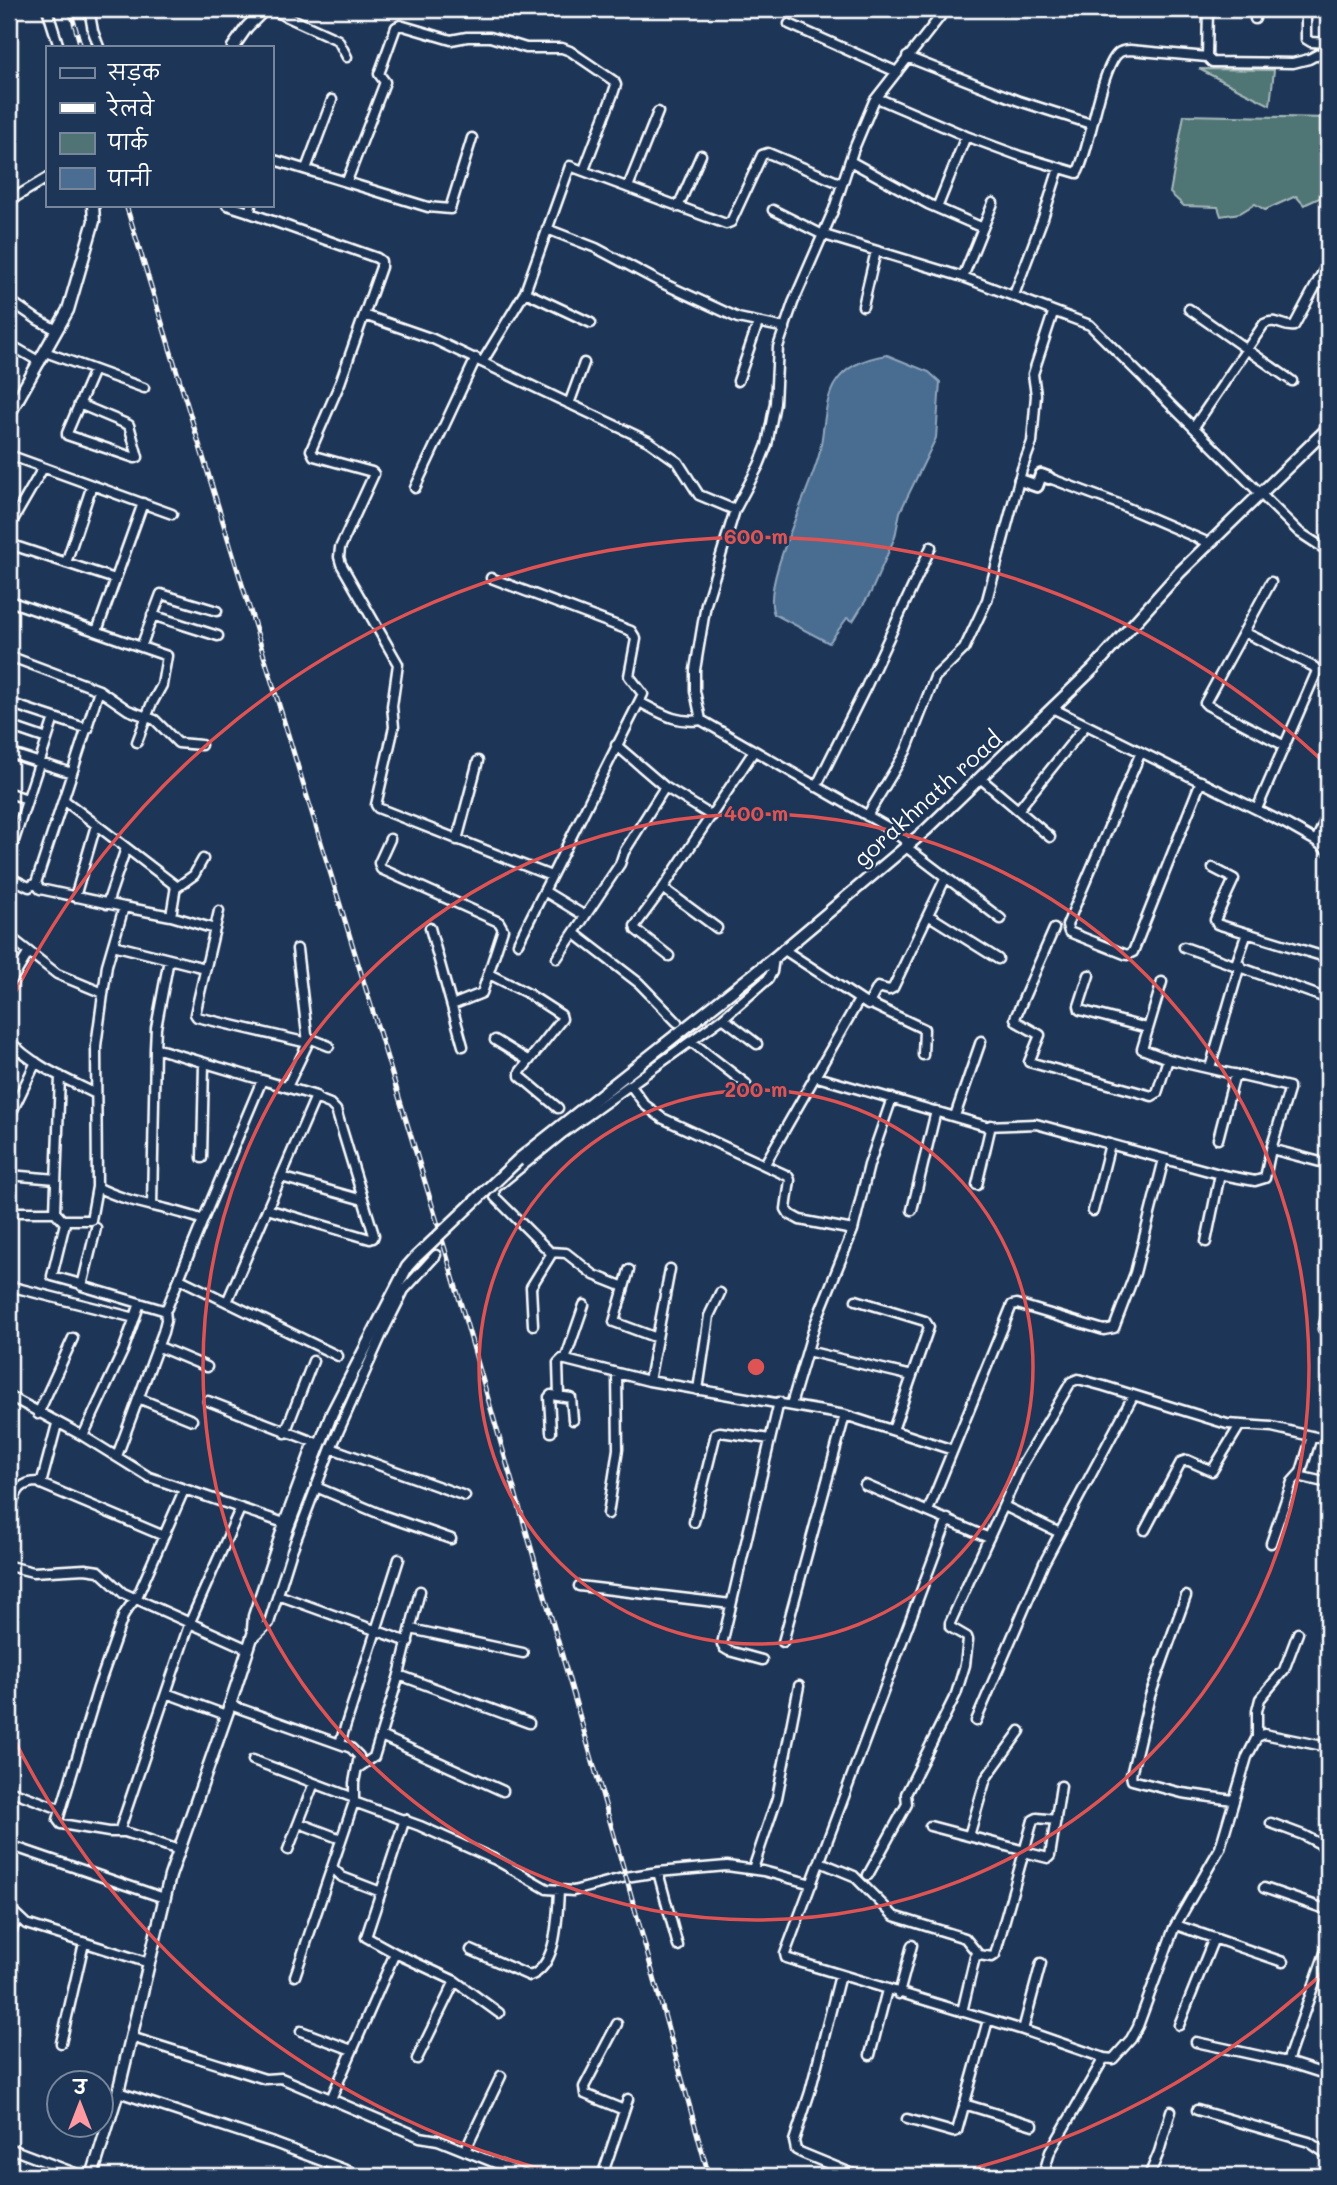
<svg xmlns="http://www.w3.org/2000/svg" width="1337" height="2185" font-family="Mali,'Playpen Sans Deva',sans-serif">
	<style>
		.green { fill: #507475; stroke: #a8baba; stroke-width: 2 }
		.water { fill: #4a6d91; stroke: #92a7bd; stroke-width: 2 }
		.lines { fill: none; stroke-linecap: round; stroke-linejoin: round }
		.minor-casing { stroke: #fff; stroke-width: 13 }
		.tertiary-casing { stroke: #fff; stroke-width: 15 }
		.secondary-casing { stroke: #fff; stroke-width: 16 }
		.minor { stroke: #1d3557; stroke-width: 8 }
		.tertiary { stroke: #1d3557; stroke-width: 10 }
		.secondary { stroke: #1d3557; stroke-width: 10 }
		.rail-casing { stroke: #fff; stroke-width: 5 }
		.rail { stroke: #1d3557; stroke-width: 2.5; stroke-dasharray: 8; stroke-linecap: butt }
		.tertiary-bridge-casing { stroke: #fff; stroke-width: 15; stroke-linecap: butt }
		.tertiary-bridge { stroke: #1d3557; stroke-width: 10 }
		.ring { fill: none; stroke: #de5353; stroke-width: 3.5 }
		.labels { text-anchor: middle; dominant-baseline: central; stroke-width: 5; stroke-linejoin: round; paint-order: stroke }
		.street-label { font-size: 23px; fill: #fff; stroke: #1d3557 }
		.centre { fill: #de5353; stroke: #1d3557; stroke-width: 3.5 }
		.ring-label { font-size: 21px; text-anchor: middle; font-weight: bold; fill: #de5353; stroke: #1d3557; stroke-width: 5; stroke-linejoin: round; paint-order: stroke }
	</style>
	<rect width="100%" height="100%" fill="#1d3557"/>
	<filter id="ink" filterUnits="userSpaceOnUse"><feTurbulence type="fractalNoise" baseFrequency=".0143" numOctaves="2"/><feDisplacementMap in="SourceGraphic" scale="14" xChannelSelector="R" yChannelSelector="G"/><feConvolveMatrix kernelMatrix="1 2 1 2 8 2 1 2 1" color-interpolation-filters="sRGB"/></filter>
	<g filter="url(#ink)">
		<path class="green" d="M1199 69 1274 70 1270 105Z
			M1184 115 1328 118V194L1304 205 1296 196 1265 210 1255 204 1240 213 1221 216 1218 207 1184 206 1170 193Z"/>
		<path class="water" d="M887 355 929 372 940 382 936 438 900 512 895 537 871 592 853 621 847 618 829 643 774 614C761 584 810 491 819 455 824 435 824 398 836 382 847 365 868 358 887 355Z"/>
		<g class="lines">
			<defs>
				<path id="minor" d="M47 9 59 47
					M89 9 93 31 99 47
					M270 9 338 40 347 57
					M1208 9 1207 57 1212 62 1293 63 1309 59 1328 49
					M1306 9V39L1311 42 1328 43
					M1255 19V9
					M789 24 897 72
					M907 57 1019 101 1091 124
					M877 98 966 136 1020 156 1077 173C1090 152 1101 63 1120 52 1122 51 1127 50 1130 50L1207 57
					M271 159 428 207 450 209 472 138
					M850 161 928 204 983 228
					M306 169 332 100
					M347 181 385 82 379 74 396 27 400 25 451 40 467 37H490L526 48H562L570 51 614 81 616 85 613 94 584 170
					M628 187 658 112
					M9 201 47 178
					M227 205 249 212
					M251 205 250 213 377 258 381 261V267L340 383 311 450 314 456 372 472 374 474 340 548 339 557 341 564 398 664 392 706 394 727 376 805 378 808 551 876
					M678 207 701 155
					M937 208 966 136
					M773 210 821 234 963 277 1090 325 1299 532 1328 551
					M547 229 596 248 660 282 738 318 785 328
					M963 277 993 203
					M525 292 591 323
					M1014 295 1043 218 1059 168
					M9 300 38 320 57 330
					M863 306 876 251
					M1189 309 1292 381
					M364 315 433 339 648 441 678 462 699 495 735 510
					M9 344 40 362
					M45 352 144 388
					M483 361 525 292 570 166 726 224 731 222 762 155 768 153 842 184
					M738 381 758 323
					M79 404 129 425 138 457 135 458 67 435V433L94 370
					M569 404 584 363
					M1194 427 1264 324C1276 317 1283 328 1294 326L1324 270
					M9 455 172 514
					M1049 478 1116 503 1209 543
					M415 488 476 358
					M9 527 43 468
					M9 544 115 579
					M66 563 92 485
					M491 578 631 631 636 639 629 676 643 694 518 943
					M1271 582 1205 703 1207 705 1285 746
					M9 601 167 656 162 685 151 705 137 742
					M152 615 218 636
					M97 631 143 503
					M1244 632 1314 667 1317 671 1257 809
					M141 647 161 594 217 611
					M9 656 99 690 128 710 155 720 178 743 201 745
					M639 702C661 713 676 724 701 720
					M9 703 88 729
					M1052 708 1286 824 1316 841 1328 851
					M9 726 47 739
					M616 745 665 787 712 816
					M1141 752 1067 925 1069 932 1127 955 1133 952 1201 781
					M9 753 72 773 36 883 40 889 124 907 107 965 96 1046 97 1187C129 1204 169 1207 203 1220L167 1308 163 1310 82 1286 96 1228
					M72 773 99 690
					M980 778 1050 837
					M816 787 866 687 931 547
					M9 793 27 799
					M64 800 176 886 171 916 124 907
					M1018 810 1086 725
					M867 816 906 751 935 677 964 649 987 600 1022 469 1032 442 1036 395 1033 374 1053 313
					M390 839 379 863 381 869 499 922 503 929 482 993 452 1005
					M457 840 478 761
					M1316 841 1328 814
					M910 844 887 827 701 720 695 691V670L706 604 735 510 759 465 767 445 775 403 778 347 793 303 834 209 853 151 874 101 946 9
					M906 847 1001 919
					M9 856 54 718
					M1213 868 1234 879 1215 920 1217 924 1325 957
					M9 877 29 887 36 883
					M176 888 194 875 203 859
					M663 888 717 928
					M544 891 585 916
					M75 897 96 825
					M107 904 126 848
					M219 911 195 1014 197 1017 308 1043
					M928 915 998 959
					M171 916 215 929
					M430 928 463 1046
					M1054 929 1015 1018 1017 1022 1040 1035 1029 1062 1152 1096 1157 1093 1168 1059
					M574 933 639 983 677 1022
					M9 936 57 974 103 993
					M113 945 205 968
					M1184 947 1328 999
					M783 949 868 1005 878 987 889 990 893 988 946 877
					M669 956 636 930 635 926 663 888 754 751
					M557 958 620 864 624 852 665 787
					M169 959 156 1028 155 1048 316 1096 227 1302
					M1236 964 1247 933
					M489 974 527 993 561 1015 562 1019 520 1072V1076L558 1108
					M1089 975 1079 1006 1080 1010 1147 1028
					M1162 982 1142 1049 1168 1059 1289 1087V1090L1271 1149
					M9 985 29 952
					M869 1003 924 1029 923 1055
					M723 1018 757 1044
					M309 1038 329 1046
					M9 1040C31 1065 66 1079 96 1094
					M495 1040 529 1061
					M692 1042 746 1084
					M1210 1068 1240 965
					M60 1076 55 1212 65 1223 52 1276 81 1284
					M814 1076 986 1126 1036 1124 1223 1175 1255 1181 1265 1178 1271 1149 1328 1164
					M631 1086 645 1105 662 1118 788 1176 790 1180 786 1209 789 1214 800 1220 853 1230
					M287 1087 308 1043 297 949
					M955 1116 981 1041
					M9 1118 36 1062
					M1218 1139 1235 1074
					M202 1158 204 1063
					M765 1164 859 1000
					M9 1175 56 1179
					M281 1177 363 1200
					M977 1185 991 1125
					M152 1206 155 1048
					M267 1209 370 1239 373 1238 374 1235 336 1110 330 1104 315 1098
					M912 1210 936 1111
					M1093 1211 1110 1144
					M14 1212H55
					M63 1220H91L97 1187
					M203 1220 262 1080
					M1206 1242 1220 1174
					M629 1270 614 1322 657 1338
					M180 1279 338 1356
					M9 1286 135 1318
					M624 1287 594 1275 566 1253 550 1252 495 1197 494 1189 563 1133 723 1018 768 979 772 972 774 958
					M856 1300 925 1321 929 1327 893 1430
					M533 1325 531 1287 552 1253
					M1323 1329 1328 1310
					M157 1346 207 1367
					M807 1351 912 1376
					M565 1360 584 1305
					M649 1381 670 1269
					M698 1390 709 1316 720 1293
					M9 1396 83 1436 149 1477 284 1523 253 1616 252 1629
					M559 1396 558 1363 562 1359 649 1381 845 1415 953 1450
					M138 1398 192 1420
					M208 1401 314 1442 284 1523
					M791 1405 815 1324 853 1230 869 1165 892 1098
					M38 1414 73 1338
					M57 1424 41 1484 164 1536
					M551 1432 549 1397 551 1395 571 1398 573 1420
					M285 1433 313 1361
					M83 1436 123 1351 140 1303
					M331 1448 465 1496
					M117 1456 163 1332 166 1320 165 1309
					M1298 1476 1328 1483
					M865 1485 989 1538
					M316 1487 385 1516 451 1539
					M1004 1506 1060 1533
					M928 1511 1012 1305 1017 1304 1104 1330 1114 1328 1135 1273 1164 1159
					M9 1513C16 1495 17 1481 40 1482
					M608 1514 618 1449 617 1374
					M948 1519 785 1954 786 1958 1023 2030 1104 2058 1113 2059 1131 2039 1138 2026 1174 1928 1220 1848 1247 1757 1257 1737 1264 1734 1328 1747
					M694 1522 716 1433 720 1432 770 1439
					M1145 1530 1181 1462 1187 1460 1212 1471 1240 1425
					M1271 1543 1292 1482 1301 1472 1312 1436
					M9 1566 33 1572 85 1569 99 1571 123 1593 248 1649
					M579 1586 731 1604
					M278 1595 408 1642
					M1186 1596 1150 1696 1131 1775 1132 1780 1182 1793 1233 1800
					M411 1629 523 1653
					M252 1639 269 1623 291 1553 331 1448 381 1336 404 1290 436 1255
					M783 1642 845 1415
					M762 1660 729 1651 724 1648 722 1644 779 1402
					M399 1675 529 1723
					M166 1693 226 1715
					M230 1705 351 1748 359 1756 354 1783V1802L420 1826 496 1860 547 1889 573 1891 626 1877 658 1872 727 1866 763 1871 812 1884
					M976 1721 1044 1563 1133 1396
					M381 1736 503 1791
					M1257 1737V1711L1260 1699 1284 1670 1298 1633
					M340 1743 399 1559
					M253 1760 354 1798
					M358 1768 374 1757 399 1675 420 1591
					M9 1790 60 1809
					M299 1823 341 1839
					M1271 1823 1303 1835 1328 1848
					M930 1826 1025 1851
					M119 1832 190 1622 240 1509
					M969 1836 986 1778 1020 1731
					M9 1845 164 1898
					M179 1850 125 1832H109L61 1824 58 1820 98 1688 124 1614 138 1595 184 1490
					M288 1850 314 1783
					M1024 1852 1048 1858 1050 1856 1061 1786
					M820 1862 854 1876 894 1916 965 1938 979 1955
					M332 1867 342 1877 381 1892
					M753 1869 777 1798 799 1686
					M658 1872 678 1946
					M868 1875 907 1804 906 1794 956 1694 965 1665 968 1640 967 1637 950 1627V1623L1022 1465 1071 1382 1078 1379 1104 1386 1227 1424 1272 1427 1328 1440
					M1264 1888 1328 1910
					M9 1908 26 1924 149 1963
					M1176 1925 1283 1962
					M9 1935 18 1918
					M471 1950 530 1976C558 1965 557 1917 559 1892
					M395 1953 366 1937 405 1819
					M840 1975 810 2092 794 2141 796 2150 802 2153 858 2176
					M295 1976 354 1802
					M899 1994 912 1945
					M962 2012 975 1957 979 1955 992 1957 995 1955 1033 1820 1037 1818 1056 1820
					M617 2024 584 2087 585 2094 624 2110
					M1179 2025 1214 1938
					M1023 2030 1041 1963
					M301 2031 352 2050
					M131 2037 265 2079 281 2078 420 2137 438 2140 528 2176
					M1196 2042 1287 2062 1328 2075
					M61 2043 84 1943
					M870 2055 887 1990
					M417 2059 455 1981
					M1287 2062 1325 1953H1328
					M118 2092 274 2143 362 2176
					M331 2099 395 1953 455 1981 499 2013
					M964 2104 1033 2125
					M1197 2110 1309 2142 1328 2155
					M907 2119 953 2132 957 2131 988 2020
					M9 2148 83 2176
					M465 2151 501 2076
					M602 2176 628 2099
					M1043 2176 1050 2152 1104 2058
					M1149 2176 1159 2152 1171 2111"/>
				<path id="tertiary" d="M233 47 247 27 265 9
					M9 415 68 310 94 221 93 205
					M518 1160 774 958 926 830 1093 669 1180 572 1328 428
					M92 2176 118 2092 170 1876 230 1705 288 1527 332 1413 407 1267 415 1258"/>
				<path id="secondary" d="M1020 480 1037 486 1041 475 1049 478"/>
			</defs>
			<use href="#minor" class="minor-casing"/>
			<use href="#tertiary" class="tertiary-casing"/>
			<use href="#secondary" class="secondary-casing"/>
			<use href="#minor" class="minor"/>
			<use href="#tertiary" class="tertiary"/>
			<use href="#secondary" class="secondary"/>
			<defs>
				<path id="rail" d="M70 9 81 47
					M126 205 436 1218 626 1877 709 2176"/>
			</defs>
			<use href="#rail" class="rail-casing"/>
			<use href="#rail" class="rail"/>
			<defs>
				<path id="tertiary-bridge" d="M415 1258 518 1160"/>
			</defs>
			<use href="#tertiary-bridge" class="tertiary-bridge-casing"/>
			<use href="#tertiary-bridge" class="tertiary-bridge"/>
		</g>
	</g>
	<g class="ring">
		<circle cx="756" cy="1367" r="277"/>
		<circle cx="756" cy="1367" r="553"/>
		<path d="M1327 1969A830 830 0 0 1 943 2176M569 2176A830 830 0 0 1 10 1731M10 1003A830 830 0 0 1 1327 765"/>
	</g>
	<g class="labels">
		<g class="street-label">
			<text transform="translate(927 798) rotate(-42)">gorakhnath road</text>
		</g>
	</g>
	<circle cx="756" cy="1367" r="10" class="centre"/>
	<g class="ring-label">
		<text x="756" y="544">600 m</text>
		<text x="756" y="821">400 m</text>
		<text x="756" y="1097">200 m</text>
	</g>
	<rect width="1337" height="2185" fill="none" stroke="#1d3557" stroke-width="35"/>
	<rect x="18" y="18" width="1302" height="2150" fill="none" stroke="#fff" stroke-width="2.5" filter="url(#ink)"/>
	<rect x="46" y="46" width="228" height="161" fill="#1d3557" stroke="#77869a" stroke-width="2"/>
	<rect x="60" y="68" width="35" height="10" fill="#1d3557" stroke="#77869a" stroke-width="2"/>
	<text x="108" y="80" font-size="21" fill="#ffffff">सड़क</text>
	<rect x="60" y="103" width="35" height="10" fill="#ffffff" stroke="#77869a" stroke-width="2"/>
	<text x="108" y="116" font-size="21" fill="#ffffff">रेलवे</text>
	<rect x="60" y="133" width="35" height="21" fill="#507475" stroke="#77869a" stroke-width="2"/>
	<text x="108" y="150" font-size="21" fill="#ffffff">पार्क</text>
	<rect x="60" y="168" width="35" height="21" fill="#4a6d91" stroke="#77869a" stroke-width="2"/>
	<text x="108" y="186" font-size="21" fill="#ffffff">पानी</text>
	<g transform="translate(80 2104)"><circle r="33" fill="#1d3557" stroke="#77869a" stroke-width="2"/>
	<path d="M0-5L12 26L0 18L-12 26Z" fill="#ff9aa2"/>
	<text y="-10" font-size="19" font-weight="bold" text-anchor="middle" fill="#ffffff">उ</text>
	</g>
</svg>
